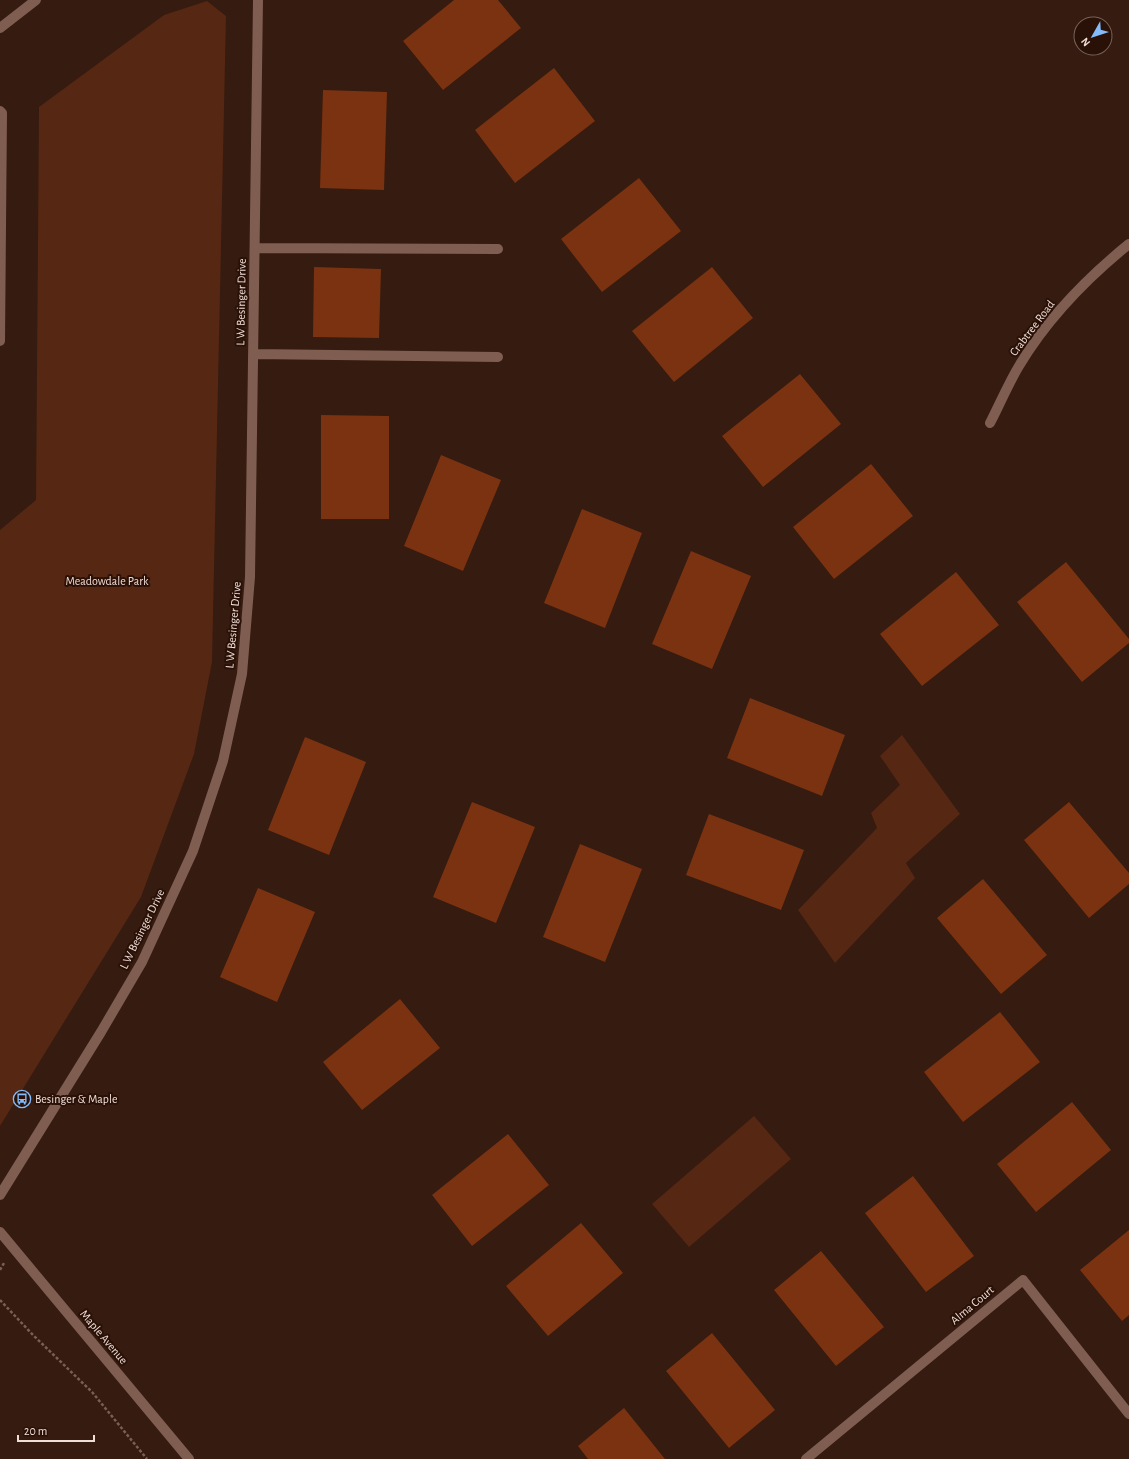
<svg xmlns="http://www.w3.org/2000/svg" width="1129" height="1459" font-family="'Alegreya Sans',sans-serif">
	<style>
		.green { fill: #562712 }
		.building { fill: #7a3211 }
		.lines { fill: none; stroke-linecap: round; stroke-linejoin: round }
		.path { stroke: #786057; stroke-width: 2.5; stroke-dasharray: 3 2; stroke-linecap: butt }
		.minor { stroke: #7f5d50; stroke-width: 10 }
		.labels { text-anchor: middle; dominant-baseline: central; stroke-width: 4; stroke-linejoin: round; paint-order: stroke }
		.street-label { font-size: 12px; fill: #f0ded7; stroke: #2a1107 }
		.park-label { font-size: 12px; fill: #f3dcd4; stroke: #2a1107 }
		.poi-label { font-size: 12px; fill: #f0ded7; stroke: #2a1107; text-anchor: start }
	</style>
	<rect width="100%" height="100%" fill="#351b10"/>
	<path class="green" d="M207 1 226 16 212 662 194 754 141 897 0 1126V530L36 500 39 107 164 15Z
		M902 735 960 814 906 863 915 878 835 963 798 910 877 828 871 813 900 785 880 756Z
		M754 1116 791 1159 689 1247 652 1204Z"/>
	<path class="building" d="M454 0H498L521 28 443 90 403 41Z
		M554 68 595 121 515 183 475 130Z
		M323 90 387 92 384 190 320 188Z
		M639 178 681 231 602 292 561 239Z
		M314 267 381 269 379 338 313 337Z
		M712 267 753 318 674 382 632 331Z
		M800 374 841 424 763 487 722 436Z
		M321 415 389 416V519H321Z
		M441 455 501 480 463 571 404 546Z
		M871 464 913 516 834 579 793 527Z
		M582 509 642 533 605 628 544 603Z
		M691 551 751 576 712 669 652 644Z
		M1066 562 1129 639V643L1082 682 1017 602Z
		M956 572 999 625 922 686 880 634Z
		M750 698 845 735 822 796 727 758Z
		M305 737 366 762 329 855 268 830Z
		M472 802 535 827 496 923 433 897Z
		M1069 802 1129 873V884L1089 918 1024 840Z
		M709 814 804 850 781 910 686 875Z
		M580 844 642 869 605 962 543 937Z
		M983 879 1047 955 1001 994 937 918Z
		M258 888 315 912 277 1002 220 977Z
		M400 999 440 1048 362 1110 323 1062Z
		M1000 1012 1040 1062 963 1122 924 1072Z
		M1072 1102 1111 1150 1036 1212 997 1164Z
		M508 1134 549 1185 472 1246 432 1195Z
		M913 1176 974 1256 926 1292 865 1213Z
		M581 1223 623 1273 548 1336 506 1286Z
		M1129 1230V1315L1122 1321 1080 1270Z
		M821 1251 884 1327 836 1366 774 1290Z
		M712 1333 775 1410 729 1448 666 1371Z
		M624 1408 665 1459H588L578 1446Z"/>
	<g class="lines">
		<path class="path" d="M0 1270 4 1263
			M0 1300 33 1335 92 1392 147 1459"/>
		<path class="minor" d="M0 28 36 0
			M0 111 2 113 0 341
			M255 248 498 249
			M253 354 498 357
			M990 423C1000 404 1008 384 1019 366 1047 319 1087 278 1129 244
			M0 1195 101 1032 142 962 193 851 223 761 242 674 250 577 258 0
			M0 1232 189 1459
			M806 1459 1023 1280 1129 1414"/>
	</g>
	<defs>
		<symbol id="bus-ring" viewBox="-11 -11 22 22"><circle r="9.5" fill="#2a1107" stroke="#84bcfb" stroke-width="1.5"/><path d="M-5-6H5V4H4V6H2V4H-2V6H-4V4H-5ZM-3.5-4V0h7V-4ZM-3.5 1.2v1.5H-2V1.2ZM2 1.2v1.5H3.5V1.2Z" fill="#84bcfb"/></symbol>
	</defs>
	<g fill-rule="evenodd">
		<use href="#bus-ring" x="12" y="1089" width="20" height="20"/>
	</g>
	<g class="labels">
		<g class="street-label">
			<text transform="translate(241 302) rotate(-89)">L W Besinger Drive</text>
			<text transform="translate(1032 328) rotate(-53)">Crabtree Road</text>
			<text transform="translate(233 625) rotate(-85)">L W Besinger Drive</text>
			<text transform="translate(142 929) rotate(-64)">L W Besinger Drive</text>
			<text transform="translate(972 1305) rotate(-40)">Alma Court</text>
			<text transform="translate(104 1337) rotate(50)">Maple Avenue</text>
		</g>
		<g class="park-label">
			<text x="107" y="581">Meadowdale Park</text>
		</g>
		<g class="poi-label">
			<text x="35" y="1099">Besinger &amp; Maple</text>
		</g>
	</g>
	<g transform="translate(1093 36) rotate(231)"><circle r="19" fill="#2a1107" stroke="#79635a"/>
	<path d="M0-3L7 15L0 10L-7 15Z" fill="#84bcfb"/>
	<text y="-6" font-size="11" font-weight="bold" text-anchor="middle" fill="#f0ded7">N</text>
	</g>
	<path d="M18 1435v6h76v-6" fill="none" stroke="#f0ded7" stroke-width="2"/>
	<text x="24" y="1435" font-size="12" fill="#f0ded7" stroke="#2a1107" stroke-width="3" paint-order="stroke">20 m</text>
</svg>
